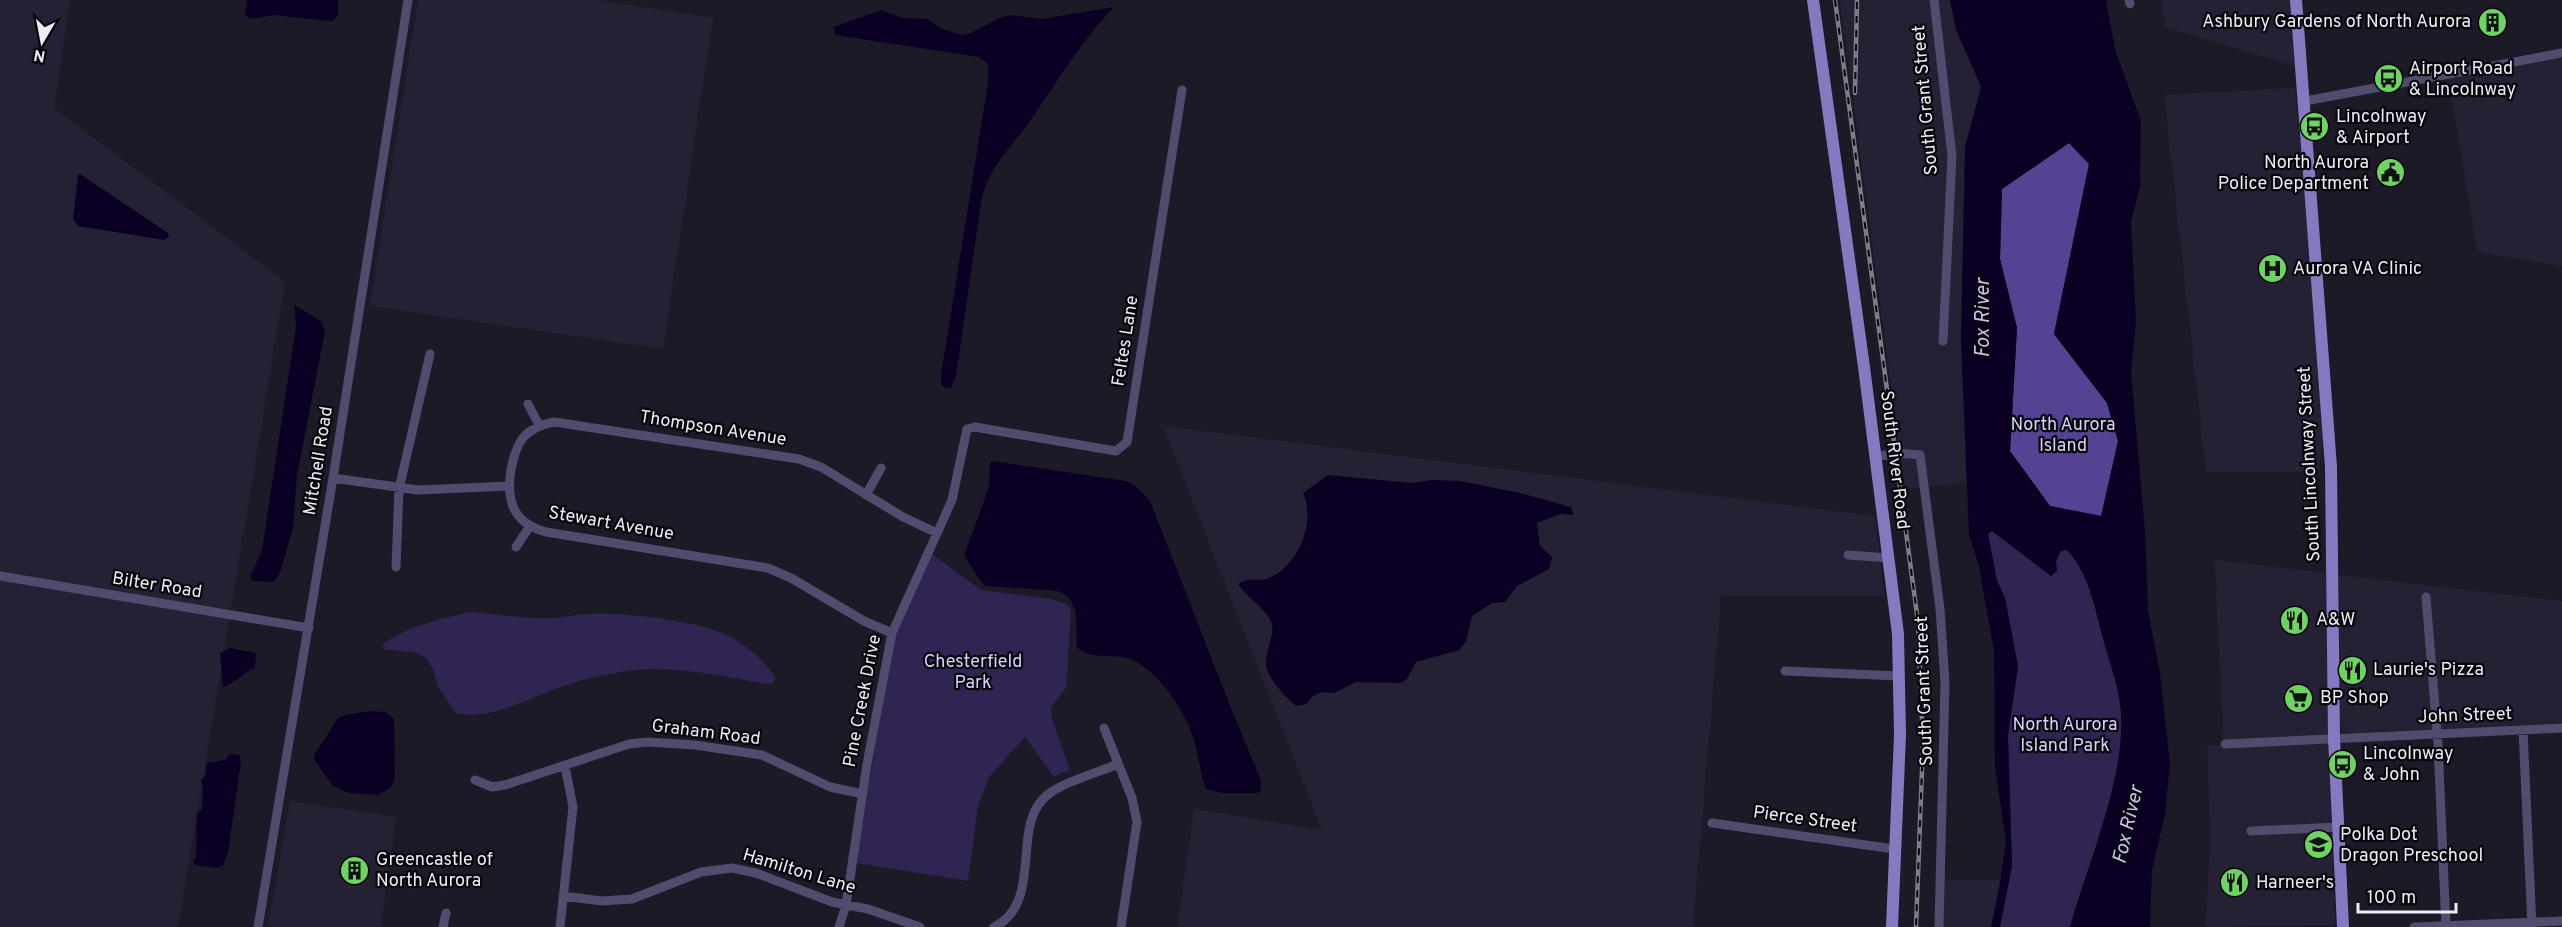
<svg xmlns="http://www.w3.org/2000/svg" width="2562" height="927" font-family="Overpass,sans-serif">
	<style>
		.built { fill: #252134 }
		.green { fill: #2f2452 }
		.forest { fill: #564292 }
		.water { fill: #0b0024; fill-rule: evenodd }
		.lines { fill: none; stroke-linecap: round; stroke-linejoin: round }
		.minor { stroke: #514b6e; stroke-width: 9 }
		.major { stroke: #8779c1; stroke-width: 12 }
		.rail-casing { stroke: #7e7c87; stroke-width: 4.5 }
		.rail { stroke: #07060b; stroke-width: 2; stroke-dasharray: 7; stroke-linecap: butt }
		.labels { text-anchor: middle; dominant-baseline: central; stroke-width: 4.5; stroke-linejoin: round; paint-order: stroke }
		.poi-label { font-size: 18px; fill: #edecf5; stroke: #07060b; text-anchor: start }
		.street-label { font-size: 18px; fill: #edecf5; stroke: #07060b }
		.park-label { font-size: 18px; fill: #d7d1fe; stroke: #07060b }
		.water-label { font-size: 20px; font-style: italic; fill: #c8c2ee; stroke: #07060b }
	</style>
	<rect width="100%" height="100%" fill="#1c1a26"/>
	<path class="built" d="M0 0H70L54 108 285 282 178 927H0Z
		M418 0H598L713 18 663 349 370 306Z
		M1840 0H1950L1981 87 1965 147 1961 339 1967 483 1905 489Z
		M2162 0H2295L2301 68 2165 27Z
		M2562 58V266L2478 252 2448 78Z
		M2295 88 2324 429 2319 472H2206L2164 95Z
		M1163 426 1875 516 1884 596H1721L1693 927H1177L1194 809 1322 830Z
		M2215 560 2328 573V732L2326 735 2223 740Z
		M2339 575 2562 601V723L2342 733 2339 722Z
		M2326 744 2329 747 2335 925 2205 927 2211 840 2207 745Z
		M290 801 396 817 381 927H268Z
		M1944 880H2000L1991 927H1941Z"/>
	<path class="green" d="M1992 531 2051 576 2057 571 2056 561 2061 551 2067 549C2089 575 2094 605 2103 638 2109 663 2119 687 2121 713 2126 779 2088 864 2070 927H2000L2012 866 2008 735 2018 666 2005 598 1997 581 1988 534Z
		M932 554 981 590 1051 599 1067 604 1071 612 1066 688 1051 707V716L1070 770 1054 777 1025 737 989 777 978 806 968 881 856 863 891 652 897 631Z
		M470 612C497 614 526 619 553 618 564 617 575 615 585 614 622 612 698 620 731 637 747 646 765 661 775 677L773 683 766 684C720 675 661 663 615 673 600 676 584 679 570 684 536 694 491 722 456 713L438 687 433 669 426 658 417 653 382 649 384 643C409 626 441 619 470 612Z"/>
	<path class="forest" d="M2069 143 2089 164 2054 334 2107 403 2118 441 2102 516 2050 506 2010 451 2017 328 2000 259 2002 189Z"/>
	<path class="water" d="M247 0H338V15L333 21H329L274 15 250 19 245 15Z
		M1950 0H2106L2115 50 2141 121 2140 186 2131 222 2136 321 2131 372 2145 531 2148 611 2160 673 2170 764 2165 814 2152 870 2150 927H2070C2088 863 2125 779 2121 713 2120 687 2109 663 2103 638 2094 606 2090 575 2067 550L2061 551 2056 561 2057 571 2051 576 1992 531 1988 534 1997 581 2005 598 2018 666 2008 735 2012 866 2000 927H1991L1999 890 2006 841 1995 767 1994 651 1979 567 1969 534 1961 340 1965 147 1981 87 1956 30ZM2069 143 2089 164 2054 334 2107 403 2118 441 2101 516 2050 506 2010 451 2017 328 2000 259 2002 189Z
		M1114 7C1079 43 1056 85 1027 125 1007 153 988 167 981 203L956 376 951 388H945L941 385V375L988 83V64L979 57 835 35 834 27 881 10 903 18 927 19 942 29 962 35 971 33 999 18 1010 15 1042 19Z
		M80 174 168 233 169 237 164 240 78 226 73 219 78 175Z
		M294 305 321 321 325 331 297 475 293 528 280 573 274 582 252 581 250 577 262 550 296 326Z
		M993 461 1126 481 1137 487 1150 501 1231 708 1261 780V790L1258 793H1222L1206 789C1200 774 1199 756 1194 740 1185 711 1159 671 1130 659 1113 653 1090 661 1077 647 1075 626 1082 599 1057 591L986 586 981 582 964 555 984 501 989 485 990 463Z
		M1328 475 1412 483 1432 480 1460 481 1520 493 1571 507 1574 515 1560 514 1537 523 1540 546 1552 557 1549 569 1517 586 1505 602 1492 603 1472 616 1466 641 1460 650 1416 662 1407 679 1400 683 1356 682 1334 693 1321 692 1312 697 1306 704 1296 706C1286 697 1272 683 1267 670 1262 653 1278 634 1270 619 1262 606 1246 596 1238 584 1251 575 1257 583 1269 578 1299 565 1316 522 1303 493Z
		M230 648 256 653 255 668C243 673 235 683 223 687L220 653Z
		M369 711 385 712 394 719 395 779 390 788 378 795 348 793 332 785 314 759 315 754 338 718 345 715Z
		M230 754 239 755 241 761 228 852 223 866 216 868 195 865 193 860 196 858 197 813 202 809 203 787 201 780 205 777 207 763 225 760Z"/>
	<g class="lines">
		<path class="minor" d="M1934 0 1952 156 1943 341
			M2129 0 2130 4
			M2305 101 2562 53
			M528 404 539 425
			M1875 457 1897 453 1920 455 1940 609 1945 682 1939 927
			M333 478 418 490 509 486
			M866 495 881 468
			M516 547 530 526
			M1848 555 1889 558
			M396 567 399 489 430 354
			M0 576 309 628
			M2426 597 2438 744 2446 927
			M892 633 864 621 791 578 768 568 546 532C513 523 506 501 511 470 516 442 524 428 554 422L799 459 821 467 903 517 937 533
			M1785 671 1899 676
			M1104 728 1132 798 1137 822 1121 927
			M2523 730 2532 927
			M2225 744 2562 728
			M475 780 492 787 505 785 629 744 648 742 695 745 762 755 830 787 863 794
			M1712 823 1894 849
			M2251 831 2338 827
			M563 896 602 901 632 899 701 872 732 868 756 873 832 902 868 909 920 927
			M258 927 333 478 408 0
			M443 927 446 913
			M560 927 573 807 565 766
			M839 927 846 905 867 764 892 633 952 500 967 429 975 427 1116 451 1127 442 1182 90
			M994 927C1043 903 1012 831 1043 799 1058 783 1097 773 1118 764
			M2414 927 2562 921"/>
		<path class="major" d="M1813 0 1864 367 1898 634 1900 735 1892 927
			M2296 0 2331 467 2334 738 2343 927"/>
		<defs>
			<path id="rail" d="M1835 0 1918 622 1923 744 1916 927
				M1855 93 1857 0"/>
		</defs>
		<use href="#rail" class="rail-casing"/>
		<use href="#rail" class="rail"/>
	</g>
	<defs>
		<symbol id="building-disc" viewBox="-11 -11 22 22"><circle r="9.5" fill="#6dd361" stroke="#07060b"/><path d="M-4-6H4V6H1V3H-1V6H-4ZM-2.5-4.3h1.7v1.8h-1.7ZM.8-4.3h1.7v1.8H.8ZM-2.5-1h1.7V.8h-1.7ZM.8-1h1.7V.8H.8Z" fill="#111"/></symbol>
		<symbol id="bus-disc" viewBox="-11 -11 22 22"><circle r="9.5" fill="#6dd361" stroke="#07060b"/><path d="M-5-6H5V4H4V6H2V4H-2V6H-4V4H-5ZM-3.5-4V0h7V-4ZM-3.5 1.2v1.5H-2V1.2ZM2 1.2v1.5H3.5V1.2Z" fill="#111"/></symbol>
		<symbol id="civic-disc" viewBox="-11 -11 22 22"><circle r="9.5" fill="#6dd361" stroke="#07060b"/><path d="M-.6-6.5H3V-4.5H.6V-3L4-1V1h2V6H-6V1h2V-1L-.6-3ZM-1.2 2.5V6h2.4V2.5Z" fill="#111"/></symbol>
		<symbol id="hospital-disc" viewBox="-11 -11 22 22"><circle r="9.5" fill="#6dd361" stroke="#07060b"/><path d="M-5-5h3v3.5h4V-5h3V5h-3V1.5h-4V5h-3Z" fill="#111"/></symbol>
		<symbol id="restaurant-disc" viewBox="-11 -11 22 22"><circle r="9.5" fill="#6dd361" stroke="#07060b"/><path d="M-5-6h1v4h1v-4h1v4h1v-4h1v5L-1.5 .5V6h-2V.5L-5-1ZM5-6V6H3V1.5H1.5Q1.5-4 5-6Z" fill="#111"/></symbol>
		<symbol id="supermarket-disc" viewBox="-11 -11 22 22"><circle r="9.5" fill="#6dd361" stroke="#07060b"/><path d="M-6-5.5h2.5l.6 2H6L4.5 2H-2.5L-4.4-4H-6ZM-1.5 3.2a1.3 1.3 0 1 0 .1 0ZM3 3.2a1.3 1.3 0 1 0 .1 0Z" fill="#111"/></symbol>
		<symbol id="school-disc" viewBox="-11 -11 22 22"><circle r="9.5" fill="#6dd361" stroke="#07060b"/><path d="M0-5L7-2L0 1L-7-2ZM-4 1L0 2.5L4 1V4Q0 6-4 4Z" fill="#111"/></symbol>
	</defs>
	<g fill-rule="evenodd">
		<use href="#building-disc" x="2476" y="6" width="33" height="33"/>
		<use href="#bus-disc" x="2372" y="62" width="33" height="33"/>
		<use href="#bus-disc" x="2298" y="110" width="33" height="33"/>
		<use href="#civic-disc" x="2374" y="156" width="33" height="33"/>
		<use href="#hospital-disc" x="2256" y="252" width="33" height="33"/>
		<use href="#restaurant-disc" x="2278" y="604" width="33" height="33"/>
		<use href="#restaurant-disc" x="2336" y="654" width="33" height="33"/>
		<use href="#supermarket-disc" x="2282" y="682" width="33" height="33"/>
		<use href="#bus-disc" x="2326" y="748" width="33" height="33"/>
		<use href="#school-disc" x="2302" y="828" width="33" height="33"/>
		<use href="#building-disc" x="338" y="854" width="33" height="33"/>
		<use href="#restaurant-disc" x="2218" y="866" width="33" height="33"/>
	</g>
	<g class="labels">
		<g class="poi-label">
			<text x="2471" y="22" text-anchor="end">Ashbury Gardens of North Aurora</text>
			<text x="2409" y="69">Airport Road<tspan x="2409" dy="21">&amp; Lincolnway</tspan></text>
			<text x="2336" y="117">Lincolnway<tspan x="2336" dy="21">&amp; Airport</tspan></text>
			<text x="2369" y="163" text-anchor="end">North Aurora<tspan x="2369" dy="21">Police Department</tspan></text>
			<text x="2293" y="269">Aurora VA Clinic</text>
			<text x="2316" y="620">A&amp;W</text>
			<text x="2373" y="670">Laurie's Pizza</text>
			<text x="2320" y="698">BP Shop</text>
			<text x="2363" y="754">Lincolnway<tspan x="2363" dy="21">&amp; John</tspan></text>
			<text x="2340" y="835">Polka Dot<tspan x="2340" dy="21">Dragon Preschool</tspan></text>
			<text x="376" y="860">Greencastle of<tspan x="376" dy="21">North Aurora</tspan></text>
			<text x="2256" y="883">Harneer's</text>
		</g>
		<g class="street-label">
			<text transform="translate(1926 100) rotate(-95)">South Grant Street</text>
			<text transform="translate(1126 341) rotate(-81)">Feltes Lane</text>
			<text transform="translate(713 429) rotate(9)">Thompson Avenue</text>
			<text transform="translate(1894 460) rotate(83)">South River Road</text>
			<text transform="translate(319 461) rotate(-81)">Mitchell Road</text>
			<text transform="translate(2310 464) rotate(-93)">South Lincolnway Street</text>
			<text transform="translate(611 524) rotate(10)">Stewart Avenue</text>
			<text transform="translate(157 586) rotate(9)">Bilter Road</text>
			<text transform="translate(1925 691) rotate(-92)">South Grant Street</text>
			<text transform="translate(863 701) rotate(-79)">Pine Creek Drive</text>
			<text transform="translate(2465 716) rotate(-2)">John Street</text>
			<text transform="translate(706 733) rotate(7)">Graham Road</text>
			<text transform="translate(1805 820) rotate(8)">Pierce Street</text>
			<text transform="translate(799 872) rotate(17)">Hamilton Lane</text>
		</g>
		<g class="park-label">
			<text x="2063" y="425">North Aurora<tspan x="2063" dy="21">Island</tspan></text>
			<text x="973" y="662">Chesterfield<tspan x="973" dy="21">Park</tspan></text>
			<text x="2065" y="725">North Aurora<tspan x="2065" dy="21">Island Park</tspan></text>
		</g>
		<g class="water-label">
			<text transform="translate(1984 318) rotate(-90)">Fox River</text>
			<text transform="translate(2129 825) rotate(-77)">Fox River</text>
		</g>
	</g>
	<g transform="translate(42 42) rotate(190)" stroke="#07060b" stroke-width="4.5" paint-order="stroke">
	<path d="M0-4.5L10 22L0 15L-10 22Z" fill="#edecf5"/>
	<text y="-9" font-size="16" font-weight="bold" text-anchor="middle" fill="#edecf5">N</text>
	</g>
	<path d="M2358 903v9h98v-9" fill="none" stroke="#edecf5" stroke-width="3"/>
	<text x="2367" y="903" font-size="18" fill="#edecf5" stroke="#07060b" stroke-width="4.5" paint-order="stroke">100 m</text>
</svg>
